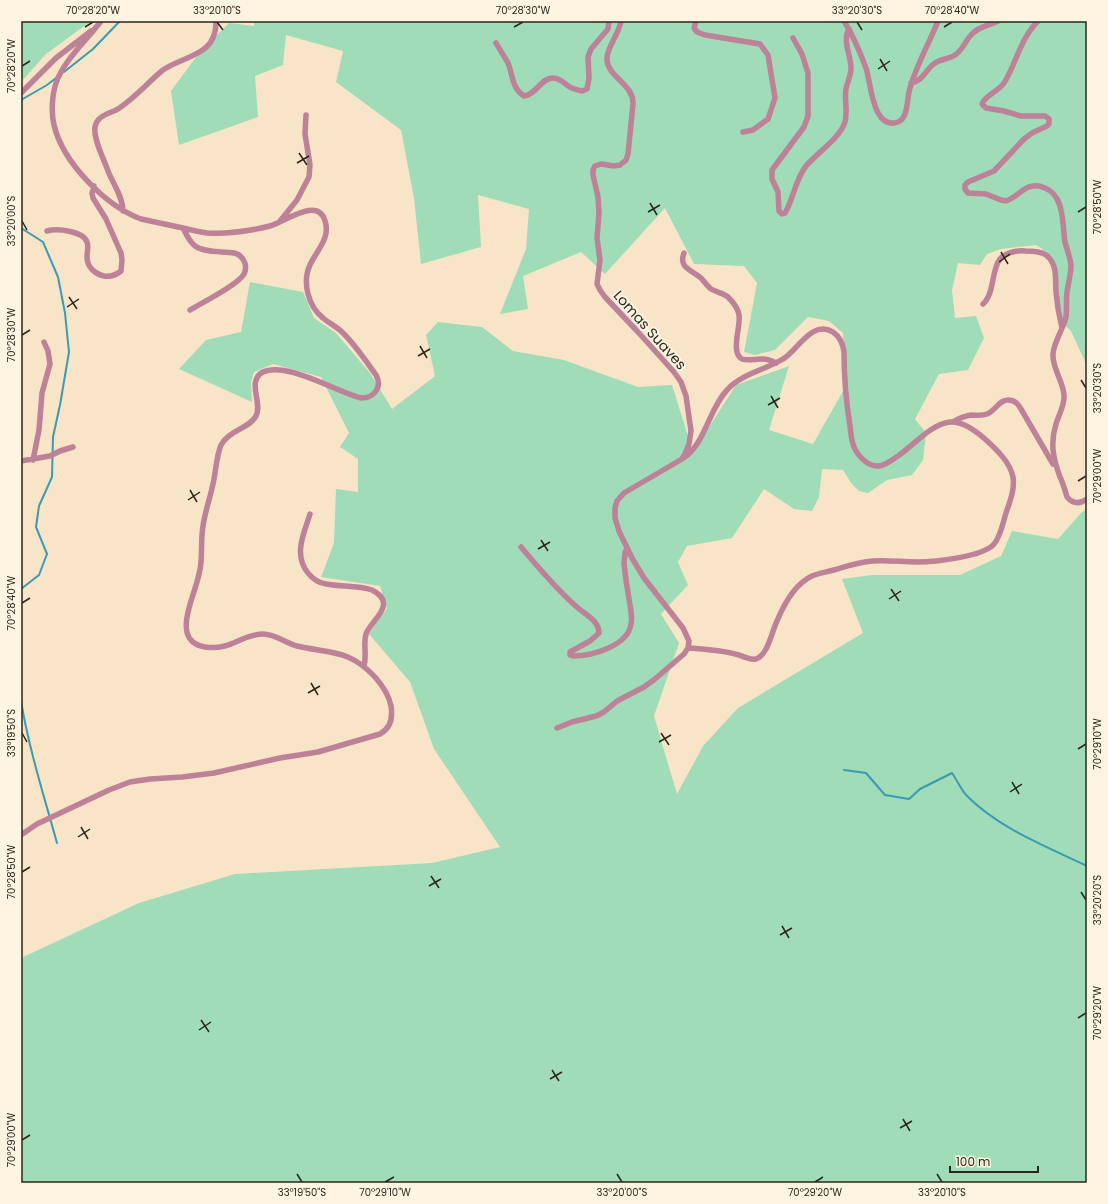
<svg xmlns="http://www.w3.org/2000/svg" width="1108" height="1204" font-family="Poppins,sans-serif">
	<style>
		.green { fill: #9fdcb7 }
		.lines { fill: none; stroke-linecap: round; stroke-linejoin: round }
		.stream { stroke: #3b9bb2; stroke-width: 2 }
		.street { stroke: #bd8198; stroke-width: 5.5 }
		.ticks { fill: none; stroke: #2d261b; stroke-width: 1.5 }
		.labels { text-anchor: middle; dominant-baseline: central; stroke-width: 4; stroke-linejoin: round; paint-order: stroke }
		.street-label { font-size: 14px; fill: #2d261b; stroke: #fff3e2 }
		.neatline { fill: none; stroke: #2d261b; stroke-width: 1.5 }
		.ticks-label { font-size: 10px; text-anchor: middle; fill: #2d261b }
	</style>
	<rect width="100%" height="100%" fill="#f8e5c8"/>
	<path class="green" d="M21 21H91L46 54 21 82Z
		M254 21H1087V366L1071 331 1061 322 1053 267 1042 249 1036 245 1001 249 987 254 980 265 958 263 952 290 955 318 976 316 984 338 968 370 939 374 915 419 926 433 923 460 912 475 887 480 868 493 859 491 851 483 843 470 822 469 819 497 812 511 794 509 764 489 732 538 687 546 678 562 688 585 661 614 679 643 654 716 677 794 703 746 738 708 863 633 842 579 872 575H960L1001 556 1012 531 1058 539 1081 513 1087 509V1183H21V958L139 903 235 874 432 863 500 847 434 749 410 682 369 634 387 608 380 586 321 577 334 543 336 489 358 492V459L340 447 349 433 321 377 273 364 254 372 251 382 252 402 179 369 206 340 241 332 250 282 303 292 314 318 336 333 370 373 392 409 435 376 426 335 438 322 482 327 513 351 564 360 638 387 672 385 693 452 736 385 789 366 769 430 813 444 846 386 843 333 829 321 808 317 775 350 755 355 744 352 757 283 744 266 694 264 665 208 605 274 581 252 523 276 528 309 500 314 526 249 529 209 478 195 481 247 421 264 414 198 401 130 336 82 343 51 286 35 283 65 255 76 258 117 179 145 171 91 199 53 229 23 254 26Z"/>
	<g class="lines">
		<path class="stream" d="M64 72 93 49 120 21
			M21 100 47 85 56 78
			M21 228 43 242 58 277 65 313 69 352 60 405 53 437 52 477 39 506 36 527 47 554 39 575 21 589
			M21 701C29 749 44 796 57 843
			M844 770 866 773 885 795 909 799 920 789 952 773C957 780 961 790 967 796 1000 829 1046 846 1087 866"/>
		<path class="street" d="M696 21 694 28 697 32 705 35 760 44 768 55 775 98 768 119 753 130 743 132
			M844 21C853 35 860 52 866 68 871 82 872 131 898 122 908 118 907 100 909 92 915 67 929 44 938 21
			M1038 21C1020 39 1017 62 1004 83 998 92 985 95 982 104L986 108 1004 111 1021 116H1045L1049 119V124L1047 126 1032 133 1024 139 994 171 968 182 965 185V189L968 193 986 194 1001 200 1006 201C1020 196 1027 180 1045 188 1065 196 1062 224 1065 242 1067 250 1070 257 1071 265 1071 275 1068 284 1067 292 1066 301 1067 309 1066 317 1063 330 1054 341 1053 354 1052 368 1063 381 1064 395 1065 405 1059 414 1056 424 1050 443 1053 458 1060 477 1063 483 1065 490 1067 497 1073 504 1080 504 1087 499
			M793 38 802 54 808 73V116L804 127 772 170V179L778 192 779 211 782 214 785 213C794 198 795 180 806 166 817 153 840 138 845 122 848 111 844 100 846 89 847 82 851 76 851 68 851 55 842 41 849 29
			M496 43C500 50 504 56 508 63 513 75 512 89 524 96 536 95 542 77 553 78 561 78 564 84 570 87 573 89 578 90 582 91L587 89 589 78 588 57 591 49 608 29 609 21
			M911 83C923 81 926 69 935 63 941 59 949 59 955 55 963 50 966 39 973 33 979 27 990 25 998 21
			M21 93 56 58 91 31
			M123 211C123 197 113 184 108 171 104 159 93 139 95 127 97 116 108 114 116 110 132 101 148 82 163 70 185 55 217 56 216 21
			M280 221 297 200 309 177 310 165 305 134 306 115
			M183 228C186 234 189 241 195 246 205 253 222 251 234 253 239 254 243 258 245 263 246 267 246 270 244 274 238 285 203 302 190 310
			M47 231C57 228 83 231 87 242 89 246 87 252 87 257 87 267 95 274 104 276 110 277 116 275 121 271L122 260 121 253 106 219 93 198 92 193 94 186
			M684 253C678 268 692 270 701 278 704 281 707 286 711 289 716 292 723 293 728 297 733 302 738 308 739 315 741 326 730 353 742 359 748 361 755 359 761 359 766 359 771 360 776 363
			M983 304C995 293 991 270 1000 259 1005 253 1017 250 1025 251 1032 251 1040 251 1046 255 1058 264 1055 279 1056 292 1057 304 1059 316 1062 328
			M953 422C959 418 965 416 971 415 977 415 982 416 987 414 996 410 999 400 1008 400 1015 400 1018 404 1021 409L1053 464
			M682 459C706 444 708 410 727 390 741 374 765 370 783 359 797 351 812 319 833 332 840 337 843 344 844 352 844 377 846 401 850 426 851 433 851 440 854 447 858 456 868 467 879 466 886 465 893 459 898 456 914 445 931 424 950 422 963 421 976 431 985 439 996 449 1010 462 1013 477 1015 489 1010 501 1006 513 1003 522 1001 536 994 544 983 557 934 562 917 562 902 562 888 560 873 561 859 562 847 566 834 570 827 572 819 573 812 576 795 584 784 604 777 621 772 631 768 655 756 659 751 660 744 657 739 655 722 650 705 649 688 648
			M33 460 39 430 42 393 50 364 48 351 44 342
			M21 461 50 456 60 451 73 447
			M310 514C304 533 293 555 308 573 312 578 318 583 326 584 341 587 357 585 372 590 399 604 371 620 366 634 363 644 367 655 364 666
			M521 547C539 568 557 590 578 608 586 615 599 621 599 633L590 641 570 652V655L573 656C592 656 628 646 631 624 633 616 630 607 629 599 627 587 625 575 624 563L625 553 627 548
			M557 728 572 722 596 716 604 712 617 701 644 687 655 679 684 654 688 648 689 641 683 628 644 578 632 558 619 531 615 518V508L617 501 624 493 682 459 685 454 689 444 691 431 686 396 681 382 674 372 638 332 605 297 600 290 597 284 600 260 597 238 599 213 598 197 593 175V170L595 166 601 164 614 166 620 165 626 160 628 154 633 104C634 84 607 77 607 59 606 49 619 34 621 21
			M21 835 37 824 109 790 130 782 150 779 182 777 214 773 280 758 318 752 380 734C391 728 393 718 391 706 389 695 382 685 375 677 349 649 331 654 297 646 286 643 275 634 263 634 242 634 231 651 205 647 200 646 194 644 191 640 182 630 188 612 191 601 195 588 200 576 201 562 202 550 201 538 203 526 205 512 210 498 213 484 216 472 216 457 221 445 229 430 250 428 256 416 263 403 246 381 263 372 286 361 337 392 361 398 374 398 383 387 376 375 366 361 356 346 344 334 338 327 330 324 323 318 308 306 302 282 310 265 316 251 331 238 325 221 318 196 285 222 270 226 250 231 228 234 207 233 199 232 191 230 183 228 169 225 155 222 141 219 106 206 63 163 54 125 51 113 52 95 56 83 64 60 87 40 101 21"/>
	</g>
	<path class="ticks" d="M217 22 223 30M857 22 862 30M85 27 93 22M514 27 523 22M944 27 952 22M880 59 887 71M22 66 30 61M878 69 890 61M299 153 307 165M297 163 309 156M650 203 657 215M648 212 660 205M1078 212 1086 207M22 221 27 230M1001 252 1008 264M999 262 1010 254M69 297 77 309M67 307 79 299M22 335 30 330M420 346 427 358M418 356 430 349M1081 380 1086 388M771 396 778 408M768 405 780 398M1078 481 1086 476M190 490 197 502M188 500 200 492M541 540 548 551M538 549 550 542M891 589 899 601M889 599 901 591M22 603 30 598M311 683 318 695M308 693 320 686M22 733 27 742M661 733 669 745M659 742 671 735M1078 749 1086 744M1012 782 1019 794M1010 792 1022 784M81 827 88 839M78 837 90 829M22 872 30 867M431 876 439 888M429 886 441 879M1081 892 1086 900M782 926 789 938M780 935 792 928M1078 1018 1086 1013M201 1020 209 1032M199 1030 211 1022M552 1070 559 1081M550 1079 562 1072M903 1119 910 1131M900 1128 912 1121M22 1140 30 1135M297 1174 302 1182M617 1174 622 1182M937 1174 942 1182M385 1182 394 1177M815 1182 823 1177"/>
	<g class="labels">
		<g class="street-label">
			<text transform="translate(650 330) rotate(48)">Lomas Suaves</text>
		</g>
	</g>
	<rect width="1108" height="1204" fill="none" stroke="#fff3e2" stroke-width="44"/>
	<path d="M950 1166v6h88v-6" fill="none" stroke="#2d261b" stroke-width="2"/>
	<text x="956" y="1166" font-size="12" fill="#2d261b" stroke="#fff3e2" stroke-width="3" paint-order="stroke">100 m</text>
	<rect x="22" y="22" width="1064" height="1160" class="neatline"/>
	<g class="ticks-label">
		<text x="93" y="14">70°28'20"W</text>
		<text x="217" y="14">33°20'10"S</text>
		<text x="523" y="14">70°28'30"W</text>
		<text x="857" y="14">33°20'30"S</text>
		<text x="952" y="14">70°28'40"W</text>
		<text transform="translate(11 66) rotate(-90)" y="4">70°28'20"W</text>
		<text transform="translate(1097 207) rotate(-90)" y="4">70°28'50"W</text>
		<text transform="translate(11 221) rotate(-90)" y="4">33°20'00"S</text>
		<text transform="translate(11 335) rotate(-90)" y="4">70°28'30"W</text>
		<text transform="translate(1097 388) rotate(-90)" y="4">33°20'30"S</text>
		<text transform="translate(1097 476) rotate(-90)" y="4">70°29'00"W</text>
		<text transform="translate(11 603) rotate(-90)" y="4">70°28'40"W</text>
		<text transform="translate(11 733) rotate(-90)" y="4">33°19'50"S</text>
		<text transform="translate(1097 744) rotate(-90)" y="4">70°29'10"W</text>
		<text transform="translate(11 872) rotate(-90)" y="4">70°28'50"W</text>
		<text transform="translate(1097 900) rotate(-90)" y="4">33°20'20"S</text>
		<text transform="translate(1097 1013) rotate(-90)" y="4">70°29'20"W</text>
		<text transform="translate(11 1140) rotate(-90)" y="4">70°29'00"W</text>
		<text x="302" y="1196">33°19'50"S</text>
		<text x="385" y="1196">70°29'10"W</text>
		<text x="622" y="1196">33°20'00"S</text>
		<text x="815" y="1196">70°29'20"W</text>
		<text x="942" y="1196">33°20'10"S</text>
	</g>
</svg>
